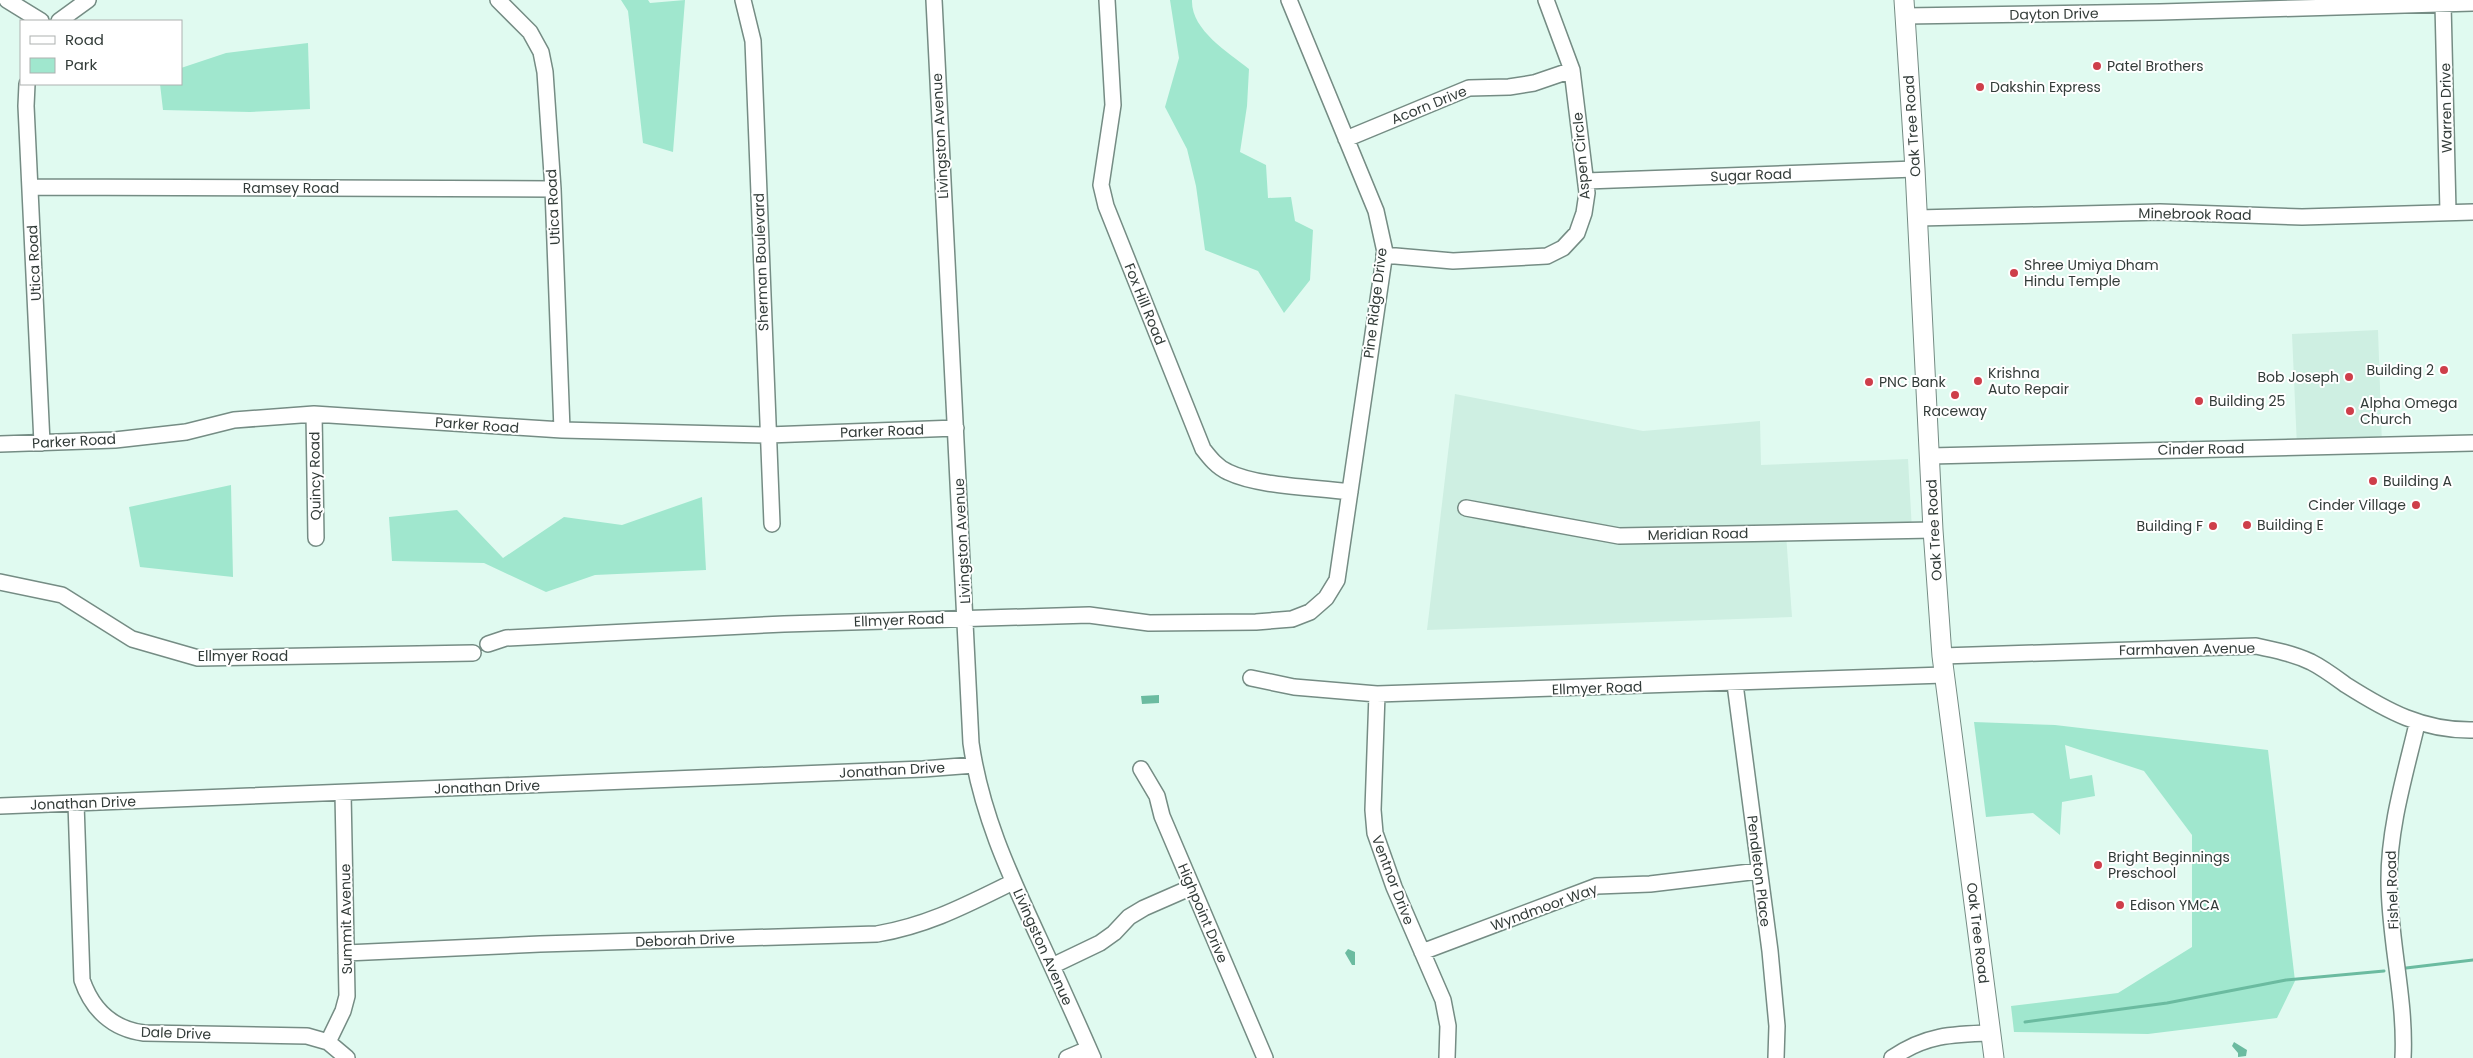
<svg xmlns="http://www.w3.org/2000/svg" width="2473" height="1058" font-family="Poppins,sans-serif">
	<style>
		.built { fill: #ceefe2 }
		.green { fill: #a0e7ce }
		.water { fill: #6bbba0 }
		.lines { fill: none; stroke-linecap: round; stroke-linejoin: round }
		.stream { stroke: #6bbba0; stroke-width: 3 }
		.minor-casing { stroke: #758c84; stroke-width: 18 }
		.major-casing { stroke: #758c84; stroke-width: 21 }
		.minor { stroke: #fff; stroke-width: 15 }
		.major { stroke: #fff; stroke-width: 19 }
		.poi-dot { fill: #ce3e4a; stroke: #fff; stroke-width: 2 }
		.labels { text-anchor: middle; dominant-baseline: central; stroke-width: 4; stroke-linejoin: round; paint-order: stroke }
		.street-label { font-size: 14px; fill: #333c39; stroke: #fff }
		.poi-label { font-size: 14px; fill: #333c39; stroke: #fff; text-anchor: start }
	</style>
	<rect width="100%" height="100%" fill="#e0faf0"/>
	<path class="built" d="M2378 330 2382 445 2297 447 2292 334Z
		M1455 394 1643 431 1760 421 1761 465 1908 459 1912 530 1786 534 1792 617 1427 630Z"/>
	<path class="green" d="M621 0H648L650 3 685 0 673 152 643 143 628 11Z
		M1170 0H1192C1191 30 1228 52 1249 69L1247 106 1240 152 1266 165 1268 198 1291 197 1295 221 1313 230 1310 280 1284 313 1258 271 1205 250 1196 186 1187 149 1165 107 1179 58Z
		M308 43 310 109 250 112 163 110 160 84H181V68L226 53Z
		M231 485 233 577 140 567 129 507Z
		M702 497 706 570 595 575 546 592 484 563 392 561 389 517 457 510 503 558 564 517 622 525Z
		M1974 722 2055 725 2268 750 2295 981 2277 1018 2148 1034 2014 1032 2011 1006 2118 993 2192 947V835L2144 771 2065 745 2070 779 2092 775 2095 796 2062 802 2060 835 2033 813 1986 817Z"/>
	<path class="water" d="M1159 695V703L1142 704 1141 696Z
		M1348 949 1355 952V965H1352L1345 953Z
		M2234 1042 2247 1050 2246 1056 2238 1057V1053L2232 1046Z"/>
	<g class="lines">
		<path class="stream" d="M2406 968 2473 960
			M2025 1022 2167 1003 2286 980 2384 971"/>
		<defs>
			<path id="minor" d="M7 0 41 21
				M498 0 530 32 541 52 545 72 553 189 562 430
				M743 0 753 41 772 524
				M934 0 971 743C981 813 1009 873 1038 936 1057 977 1075 1017 1093 1058
				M1107 0 1113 105 1101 185 1106 206 1203 449C1210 458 1217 467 1228 472 1259 487 1315 487 1350 492
				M2443 4 2448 212
				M1905 16 2160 12 2473 3
				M59 21 88 0
				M27 84 26 106 42 443
				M1346 139 1469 88 1509 87 1534 83 1572 70
				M1586 181 1915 169
				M30 187 553 189
				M1918 218 2160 212 2302 217 2473 212
				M1384 255 1453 261 1547 256 1563 248 1577 233 1584 213 1587 193 1572 70 1546 0
				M314 414 316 538
				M0 444 115 440 186 432 234 420 314 414 562 430 768 435 956 428
				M1930 456 2473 443
				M1466 508 1619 536 1933 530
				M0 582 62 595 132 639 198 658 473 653
				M488 644 506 638 784 624 1089 615 1149 623 1256 622 1292 619 1310 612 1326 598 1337 580 1385 252 1376 211 1289 0
				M1942 656 2256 646C2275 650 2294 654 2311 662 2323 668 2335 677 2346 685 2387 711 2423 731 2473 730
				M1251 678 1294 687 1377 694 1944 675
				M1735 684 1770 951 1777 1026 1776 1058
				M1377 694 1373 810 1375 833 1394 887 1443 1000 1448 1026 1447 1058
				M1141 769 1157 796 1162 816 1265 1058
				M76 803 82 980C92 1009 112 1029 144 1033L307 1036 328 1042 347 1058
				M0 806 923 769 974 765
				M1422 952 1597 886 1650 884 1759 871
				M346 953 540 944 877 934C929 925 966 905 1013 882
				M1052 966 1100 943 1114 933 1129 917 1144 908 1192 887
				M328 1042 343 1011 347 996 343 793
				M1067 1058 1088 1049
				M1892 1058C1925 1035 1952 1034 1991 1033
				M2403 1058C2406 998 2389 940 2389 880 2389 827 2405 775 2417 724"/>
			<path id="major" d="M1904 0 1915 169 1933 530 1942 656 1994 1058"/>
		</defs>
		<use href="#minor" class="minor-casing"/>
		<use href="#major" class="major-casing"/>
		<use href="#minor" class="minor"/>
		<use href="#major" class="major"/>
	</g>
	<g class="poi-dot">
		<circle cx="2097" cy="66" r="5"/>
		<circle cx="1980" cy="87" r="5"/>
		<circle cx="2014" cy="273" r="5"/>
		<circle cx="2444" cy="370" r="5"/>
		<circle cx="2349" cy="377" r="5"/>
		<circle cx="1978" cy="381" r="5"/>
		<circle cx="1869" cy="382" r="5"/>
		<circle cx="1955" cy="395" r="5"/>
		<circle cx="2199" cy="401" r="5"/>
		<circle cx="2350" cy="411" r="5"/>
		<circle cx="2373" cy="481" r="5"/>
		<circle cx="2416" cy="505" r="5"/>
		<circle cx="2247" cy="525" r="5"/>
		<circle cx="2213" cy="526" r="5"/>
		<circle cx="2098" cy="865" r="5"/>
		<circle cx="2120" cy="905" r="5"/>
	</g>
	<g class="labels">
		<g class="street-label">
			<text transform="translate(2054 14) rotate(-1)">Dayton Drive</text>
			<text transform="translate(1429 105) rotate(-22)">Acorn Drive</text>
			<text transform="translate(2446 108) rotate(-91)">Warren Drive</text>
			<text transform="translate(1912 126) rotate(-94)">Oak Tree Road</text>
			<text transform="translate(940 136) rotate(-93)">Livingston Avenue</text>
			<text transform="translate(1581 156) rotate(-95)">Aspen Circle</text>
			<text transform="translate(1751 175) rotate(-2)">Sugar Road</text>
			<text x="291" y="188">Ramsey Road</text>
			<text transform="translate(553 207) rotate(-93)">Utica Road</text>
			<text transform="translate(2195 214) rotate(1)">Minebrook Road</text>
			<text transform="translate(761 262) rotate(-92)">Sherman Boulevard</text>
			<text transform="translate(34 263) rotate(-93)">Utica Road</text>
			<text transform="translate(1375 303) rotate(-83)">Pine Ridge Drive</text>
			<text transform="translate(1145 304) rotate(68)">Fox Hill Road</text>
			<text transform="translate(477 425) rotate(4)">Parker Road</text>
			<text transform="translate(882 431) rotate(-2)">Parker Road</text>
			<text transform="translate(74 441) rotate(-3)">Parker Road</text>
			<text transform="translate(2201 449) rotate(-1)">Cinder Road</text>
			<text transform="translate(315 476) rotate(-91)">Quincy Road</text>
			<text transform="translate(1934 530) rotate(-93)">Oak Tree Road</text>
			<text transform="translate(1698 534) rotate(-1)">Meridian Road</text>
			<text transform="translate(962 541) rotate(-93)">Livingston Avenue</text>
			<text transform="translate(899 620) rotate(-2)">Ellmyer Road</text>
			<text transform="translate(2187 649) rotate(-1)">Farmhaven Avenue</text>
			<text x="243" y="656">Ellmyer Road</text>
			<text transform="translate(1597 688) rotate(-2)">Ellmyer Road</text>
			<text transform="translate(892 770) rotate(-3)">Jonathan Drive</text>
			<text transform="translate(487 787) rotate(-2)">Jonathan Drive</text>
			<text transform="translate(83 803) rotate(-2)">Jonathan Drive</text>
			<text transform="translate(1759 871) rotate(83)">Pendleton Place</text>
			<text transform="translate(1393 880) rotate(69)">Ventnor Drive</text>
			<text transform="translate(2392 890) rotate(-92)">Fishel Road</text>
			<text transform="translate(1544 907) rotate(-20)">Wyndmoor Way</text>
			<text transform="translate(1203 913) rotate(67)">Highpoint Drive</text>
			<text transform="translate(346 919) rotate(-91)">Summit Avenue</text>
			<text transform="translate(1978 933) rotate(83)">Oak Tree Road</text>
			<text transform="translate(685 940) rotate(-2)">Deborah Drive</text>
			<text transform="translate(1043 947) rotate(66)">Livingston Avenue</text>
			<text transform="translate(176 1033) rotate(2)">Dale Drive</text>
		</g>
		<g class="poi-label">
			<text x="2107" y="66">Patel Brothers</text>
			<text x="1990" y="87">Dakshin Express</text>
			<text x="2024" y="265">Shree Umiya Dham<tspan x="2024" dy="16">Hindu Temple</tspan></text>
			<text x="2434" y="370" text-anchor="end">Building 2</text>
			<text x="1988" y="373">Krishna<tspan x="1988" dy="16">Auto Repair</tspan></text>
			<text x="2339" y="377" text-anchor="end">Bob Joseph</text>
			<text x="1879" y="382">PNC Bank</text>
			<text x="2209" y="401">Building 25</text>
			<text x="2360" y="403">Alpha Omega<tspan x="2360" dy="16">Church</tspan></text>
			<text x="1955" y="411" text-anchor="middle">Raceway</text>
			<text x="2383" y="481">Building A</text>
			<text x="2406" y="505" text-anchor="end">Cinder Village</text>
			<text x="2257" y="525">Building E</text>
			<text x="2203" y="526" text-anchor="end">Building F</text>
			<text x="2108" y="857">Bright Beginnings<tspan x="2108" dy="16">Preschool</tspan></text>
			<text x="2130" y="905">Edison YMCA</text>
		</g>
	</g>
	<rect x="20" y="20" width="162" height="65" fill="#ffffff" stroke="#adb1b0"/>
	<rect x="30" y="36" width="25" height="8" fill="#ffffff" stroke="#adb1b0"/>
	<text x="65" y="45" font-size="15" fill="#333c39">Road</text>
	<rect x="30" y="58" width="25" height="15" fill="#a0e7ce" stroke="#adb1b0"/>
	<text x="65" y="70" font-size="15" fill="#333c39">Park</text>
</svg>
